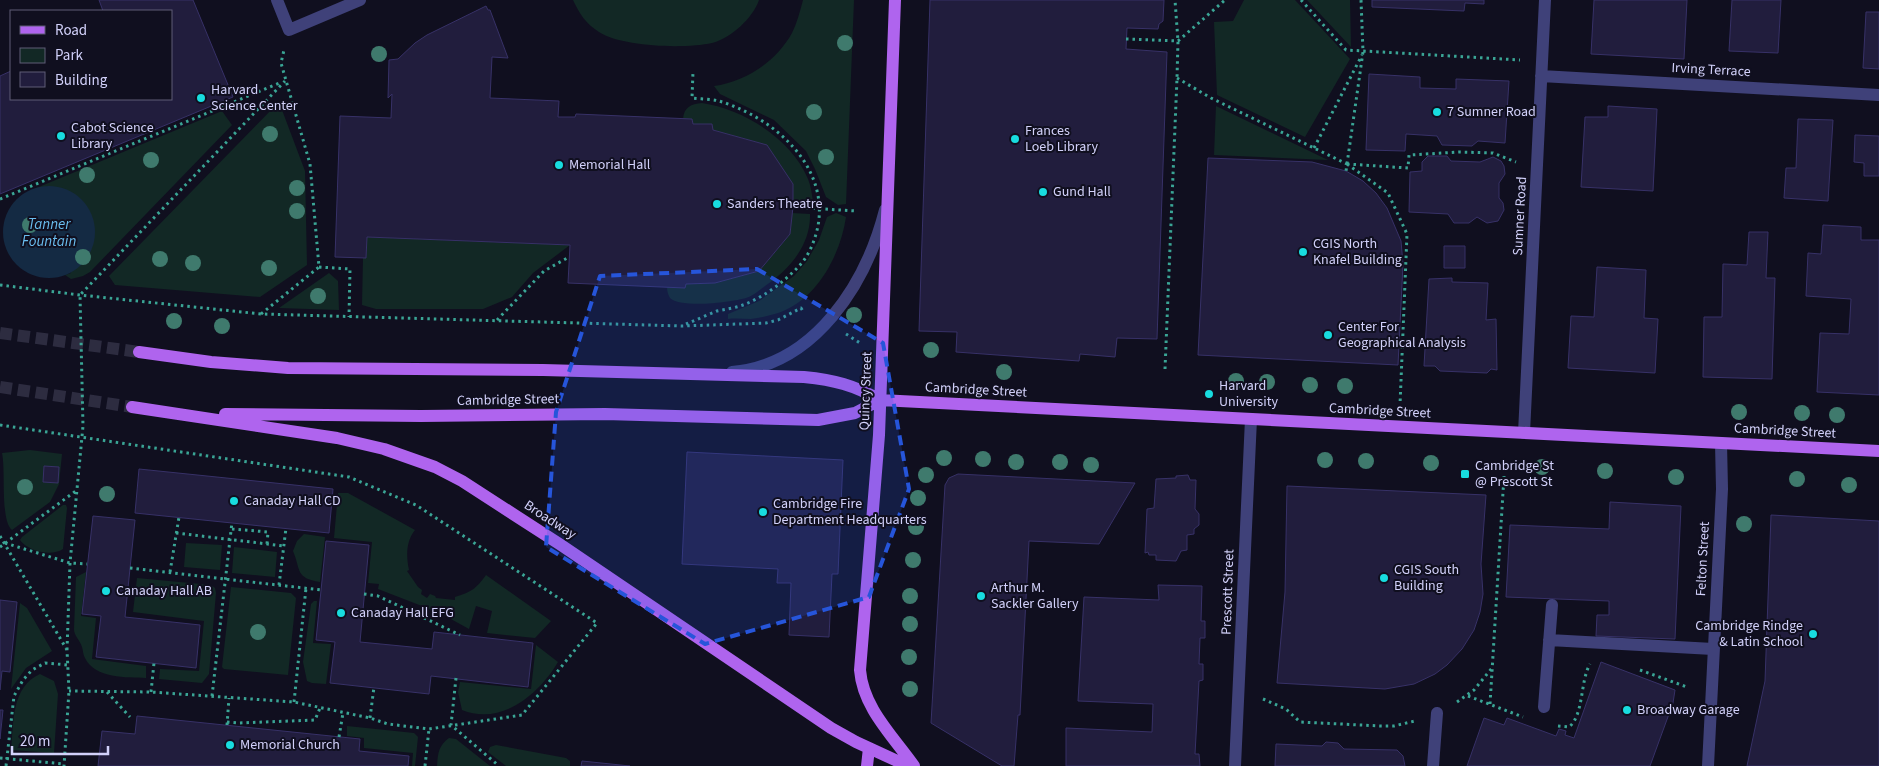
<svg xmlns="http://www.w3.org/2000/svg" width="1879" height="766" font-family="'Source Sans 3',sans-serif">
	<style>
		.green { fill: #122825 }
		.water { fill: #142a43 }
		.building { fill: #211d3d; stroke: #373167 }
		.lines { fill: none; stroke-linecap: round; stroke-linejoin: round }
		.major-tunnel { stroke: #2d2c40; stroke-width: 12; stroke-dasharray: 12 6; stroke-linecap: butt }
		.path { stroke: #3aa595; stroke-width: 3; stroke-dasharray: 2.5 4; stroke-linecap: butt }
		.minor { stroke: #3f4179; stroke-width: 12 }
		.major { stroke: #af64ee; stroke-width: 12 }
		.tree { fill: #3f7a6d }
		.marked { fill: #2655da; fill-opacity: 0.2; stroke: #2655da; stroke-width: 4; stroke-dasharray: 10 6; stroke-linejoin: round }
		.poi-dot { fill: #18dcdf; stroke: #100f1f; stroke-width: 2 }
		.labels { text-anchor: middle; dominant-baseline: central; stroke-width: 4; stroke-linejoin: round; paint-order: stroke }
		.street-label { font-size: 14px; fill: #d2d1fa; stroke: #100f1f }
		.poi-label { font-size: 14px; fill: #d2d1fa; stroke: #100f1f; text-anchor: start }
		.water-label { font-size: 15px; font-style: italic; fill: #6abdef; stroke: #100f1f }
	</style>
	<rect width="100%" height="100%" fill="#100f1f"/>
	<path class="green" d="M573 0H759C753 18 731 38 712 43 685 49 622 47 599 32 586 24 579 13 573 0Z
		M803 0H854L846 204 838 205 826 197 815 169 806 151 774 120 720 94 714 86C745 82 776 62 792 33 797 23 800 11 803 0Z
		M1244 0H1295L1350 59 1305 137 1217 95 1214 22 1233 21Z
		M1307 0H1350L1351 47Z
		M279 102 305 171 307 265 260 297 115 285 109 276Z
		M702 103C743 109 792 139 808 179 811 186 812 195 813 202H793V184L767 145 713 130 712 124H693L692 119H683C684 107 691 104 702 103Z
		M1216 106 1328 160 1214 155Z
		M222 111 232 125 90 272 83 276 71 279 65 275 71 273 49 186 34 189Z
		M792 213 810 214C811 245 789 270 765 286 760 290 755 294 749 297 736 302 681 309 670 298 668 295 667 291 667 287L685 288 686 284 715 283 759 271 790 234Z
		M836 213 846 217C841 253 818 298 781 312 772 315 761 318 751 319 743 319 736 318 728 319V314L759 301 794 276 807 261 819 240 827 217Z
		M367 237 570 245 533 273 512 297 483 309H376L362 305 363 258H366Z
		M329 273 338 281 339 310 279 308Z
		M30 450 62 454 59 484 50 502 12 530C0 520 6 471 2 453Z
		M338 493H348L415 530C406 541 406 556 409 570L407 571 418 587 422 590 421 594 427 598 430 594 435 596 436 598 455 600V597C471 592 476 589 486 575L551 621 535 638 487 633 492 611 476 606 469 629 440 613 378 589 379 584 368 583 372 542 334 538Z
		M63 505H66L67 508 63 549C51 557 28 551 20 540L22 537Z
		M304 534 325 537 320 582C295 578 301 570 293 551L297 541Z
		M186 543 222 545 220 570 184 567Z
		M234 547 277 552 275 577 232 573Z
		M86 572 81 616 96 618 92 659 146 666V678C127 677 95 679 85 658 83 655 83 650 82 647 80 640 74 636 74 629L76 577Z
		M137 578 211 585 215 588 216 593 209 674 202 683 159 679 160 669 199 671 204 621 133 612Z
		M231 587 291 593 296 598 288 675 224 669 222 667Z
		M314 601H317L313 643 331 644 326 684 312 683 307 681 303 662 311 604Z
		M20 603 27 608 52 651 26 668 11 689Z
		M536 645 558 662C539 694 502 726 462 710L458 692 460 682 531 689Z
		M40 674 54 681 58 694 54 753 11 750C14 722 11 687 40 674Z
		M347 726 414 733 418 737 415 766H412L413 753 364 748V738L347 736Z
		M449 738 456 739 490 766H437C438 754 438 746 449 738Z
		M496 745 566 758 570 761V766H506L488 752 490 747Z"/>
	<path class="water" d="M3 232a46 46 0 1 1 92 0a46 46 0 1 1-92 0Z"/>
	<path class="building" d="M99 0H193L233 97 0 194V76L11 71V99H171V11H103Z
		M930 0H1164L1163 21 1159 24 1158 29 1127 28 1126 49 1167 52 1157 339 1117 338 1115 357 1080 354 1079 361 956 352 957 332 919 331Z
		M1372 0H1484V4L1465 3 1464 11 1372 7Z
		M1594 0H1687L1684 59 1591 54Z
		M1732 0H1781L1778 53 1729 51Z
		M486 6 488 10H490L508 58 492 57 490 98 559 101 558 117H575L576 114 692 119 693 124H712L713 130 767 145 793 184V207L790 234 759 271 715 283 686 284 685 288 568 283 570 245 367 237 366 258 335 257 340 116 391 118 392 94 388 98 389 60 398 59 415 43 427 35Z
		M1866 12H1879V69L1863 68Z
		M1369 74 1420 77V88L1456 89V79L1509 81 1505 143 1478 141 1472 146 1442 145 1437 136 1406 134 1405 151 1366 150Z
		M1608 106 1657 109 1653 191 1581 187 1585 117H1608Z
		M1798 119 1833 120 1828 201 1784 198 1786 168H1796Z
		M1855 135 1879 136V176H1864V163L1854 162Z
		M1428 156H1447L1451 161 1480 162 1493 157 1501 161 1504 166 1505 174 1499 183V198L1503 203 1504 210 1498 221 1487 223 1477 217 1469 223H1454L1448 214 1409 212 1410 172 1422 171V162Z
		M1208 158 1312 162 1346 171 1363 181 1376 193 1387 208 1401 241 1403 264 1398 365 1198 355Z
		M1823 225 1861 227V240H1879V395L1817 392 1820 333 1849 334 1851 299 1806 296 1808 253 1821 254Z
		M1749 232H1768L1766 278H1775L1772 379 1703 377 1704 317H1722L1723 264 1747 265Z
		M1444 246H1465V268H1444Z
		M1597 267 1646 270 1644 318 1658 319 1655 373 1568 368 1571 316 1594 317Z
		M1452 278V282L1488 283 1486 320 1496 319 1497 370 1491 369 1487 373 1440 371 1435 366H1424L1429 279Z
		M687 452 843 460 838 574H832L829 637 789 635 791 583H777L778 569 682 564Z
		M44 466 59 467 58 483 43 482Z
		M139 469 333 489 329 533 135 513Z
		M958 474 1135 483 1099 544 1029 541 1020 715H1018L1014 766H1002L931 723 945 485 949 478Z
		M1188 475 1190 480H1196L1195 509 1199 514V525L1194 529V534L1187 535V550L1181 551 1176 561 1156 560V555H1149L1148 552 1145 553 1147 509 1154 508 1156 479 1176 478V476Z
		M1287 486 1486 495 1481 564 1483 594 1480 612 1474 630 1462 649 1447 665 1435 674 1414 684 1385 689 1277 683 1285 592Z
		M1610 502 1681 506 1675 639 1596 636 1597 615H1609V601L1506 597 1510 525 1609 529Z
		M1771 515 1879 521V766H1747L1765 681Z
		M93 516 135 520 125 617 200 625 196 668 96 657 101 616 82 614Z
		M326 541 369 545 360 642 432 649 434 632 533 643 528 687 431 676 429 694 330 683 335 642 316 640Z
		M1158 585 1202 586 1201 621H1205V638H1200L1199 664H1203V680L1199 681 1195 754H1199L1200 766H1066V728L1152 732 1153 704 1078 701 1084 597 1159 600Z
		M0 600 17 602 10 672 2 671 0 690Z
		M1601 662 1675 690 1673 703 1650 766H1467L1484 718 1504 725 1507 718 1556 736 1559 729 1566 731 1565 735 1574 738Z
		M0 710H3L0 739Z
		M137 716 360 739 359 751 409 756 408 766H98L102 731 135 734Z
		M1326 742 1338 743 1344 749 1397 750 1403 756 1405 766H1275L1276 744 1322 746Z
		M582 761 630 766H581Z"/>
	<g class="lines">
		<path class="major-tunnel" d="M0 333 139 352
			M0 387 132 407"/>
		<path class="path" d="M1301 0 1346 50 1520 60
			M1126 39 1178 41 1225 0
			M1177 78 1211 98 1347 164 1346 171
			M1314 148 1362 55
			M1347 164 1388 193 1407 234 1400 405
			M1347 164 1408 168 1409 155 1460 152 1493 153 1516 162
			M1347 164 1363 52 1361 0
			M0 199 282 82
			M793 207 856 211
			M319 267 350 269 349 317
			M0 285 80 295 261 314 683 326 766 323 778 320 801 308 804 313
			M261 314 319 267 310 164 281 63 284 50
			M497 320 544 271 569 257
			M686 324C696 320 707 315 717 311 726 309 735 308 743 305 764 297 784 282 799 266 809 256 815 240 818 226 829 164 772 117 719 101 711 99 701 99 692 98L693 72
			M846 334 860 343
			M1165 369 1177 78 1178 41 1175 0
			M0 425 349 477 416 505 597 623 522 715 429 729 388 724 370 718 294 702 151 692 69 691
			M232 529 268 532 267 544
			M176 533 284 546
			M0 536 67 650 69 691 64 766
			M5 543 70 563 87 564
			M0 547 77 490
			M130 568 321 590
			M170 572 179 517
			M279 585 286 528
			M364 594 378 596 460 635
			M67 650 70 563 83 426 80 295 285 81
			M1640 670 1687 687
			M456 678 451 725 499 766
			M107 692 130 717
			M151 692 154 663
			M212 696 232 522
			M1468 696 1523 717
			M1263 699 1286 709 1300 722 1381 726H1394L1415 721
			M294 702 306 588
			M1457 702 1474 690 1492 668
			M1490 704 1504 476
			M370 718 374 687
			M227 722 239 723 315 720 320 708
			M227 725 229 698
			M1558 726 1569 727C1584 715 1580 681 1590 664
			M339 737 343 713
			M0 758 64 764
			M6 766 14 696 23 680 32 670 45 663 68 665
			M425 766 429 729"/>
		<path class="minor" d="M277 0 289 30 360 0
			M1541 76 1879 95
			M732 372C815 365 866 284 885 210
			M1524 433 1545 0
			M1549 640 1713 649
			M1544 707 1552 605
			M1235 766 1251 419
			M1433 766 1437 713
			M1708 766 1722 489 1721 443"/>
		<path class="major" d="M895 0 879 435 860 670C863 708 893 736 914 766
			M139 352 211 362 288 368 543 370 804 377C834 380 854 385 880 400L1879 451
			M132 407 337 438 384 449 435 467 462 481 561 545 831 728 856 742 908 766
			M225 414 421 416 605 414 818 420 855 413 880 400
			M867 766 869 748"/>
	</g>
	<g class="tree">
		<circle cx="845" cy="43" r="8"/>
		<circle cx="379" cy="54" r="8"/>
		<circle cx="814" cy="112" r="8"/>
		<circle cx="270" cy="134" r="8"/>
		<circle cx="826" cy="157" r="8"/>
		<circle cx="151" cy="160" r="8"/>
		<circle cx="87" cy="175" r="8"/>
		<circle cx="297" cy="188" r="8"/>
		<circle cx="297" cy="211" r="8"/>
		<circle cx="30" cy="225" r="8"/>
		<circle cx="83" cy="257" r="8"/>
		<circle cx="160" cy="259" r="8"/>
		<circle cx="193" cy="263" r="8"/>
		<circle cx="269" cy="268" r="8"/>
		<circle cx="318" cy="296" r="8"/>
		<circle cx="854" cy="315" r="8"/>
		<circle cx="174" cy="321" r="8"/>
		<circle cx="222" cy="326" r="8"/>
		<circle cx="931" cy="350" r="8"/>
		<circle cx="1004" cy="372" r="8"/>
		<circle cx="1236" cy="381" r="8"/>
		<circle cx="1267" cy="382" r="8"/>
		<circle cx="1310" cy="385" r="8"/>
		<circle cx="1345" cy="386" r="8"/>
		<circle cx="1739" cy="412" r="8"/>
		<circle cx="1802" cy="413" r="8"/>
		<circle cx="1837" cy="415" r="8"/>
		<circle cx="944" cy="458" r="8"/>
		<circle cx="983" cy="459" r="8"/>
		<circle cx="1325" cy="460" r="8"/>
		<circle cx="1366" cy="461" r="8"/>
		<circle cx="1016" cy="462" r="8"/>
		<circle cx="1060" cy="462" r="8"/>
		<circle cx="1431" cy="463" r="8"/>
		<circle cx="1091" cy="465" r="8"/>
		<circle cx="1542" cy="467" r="8"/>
		<circle cx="1605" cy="471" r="8"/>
		<circle cx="926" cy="475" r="8"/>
		<circle cx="1676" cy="477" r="8"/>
		<circle cx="1797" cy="479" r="8"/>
		<circle cx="1849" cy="485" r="8"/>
		<circle cx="25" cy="487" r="8"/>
		<circle cx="107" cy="494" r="8"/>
		<circle cx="918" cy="498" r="8"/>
		<circle cx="1744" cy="524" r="8"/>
		<circle cx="916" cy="527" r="8"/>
		<circle cx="913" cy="560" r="8"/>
		<circle cx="910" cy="596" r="8"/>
		<circle cx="910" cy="624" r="8"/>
		<circle cx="258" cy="632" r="8"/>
		<circle cx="909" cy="657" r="8"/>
		<circle cx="910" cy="689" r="8"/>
	</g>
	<path class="marked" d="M757 269 883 343 909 489 869 597 705 644 546 547 556 412 600 276Z"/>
	<g class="poi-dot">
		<circle cx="201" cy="98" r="5"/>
		<circle cx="1437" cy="112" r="5"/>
		<circle cx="61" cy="136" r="5"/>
		<circle cx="1015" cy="139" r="5"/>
		<circle cx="559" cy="165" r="5"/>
		<circle cx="1043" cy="192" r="5"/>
		<circle cx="717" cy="204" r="5"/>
		<circle cx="1303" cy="252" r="5"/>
		<circle cx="1328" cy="335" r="5"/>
		<circle cx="1209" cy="394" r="5"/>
		<rect x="1460" y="469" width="10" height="10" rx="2.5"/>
		<circle cx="234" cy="501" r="5"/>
		<circle cx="763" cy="512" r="5"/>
		<circle cx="1384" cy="578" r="5"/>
		<circle cx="106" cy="591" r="5"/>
		<circle cx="981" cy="596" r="5"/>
		<circle cx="341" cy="613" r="5"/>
		<circle cx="1813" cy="634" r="5"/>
		<circle cx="1627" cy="710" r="5"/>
		<circle cx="230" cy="745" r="5"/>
	</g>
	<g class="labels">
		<g class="street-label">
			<text transform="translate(1711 70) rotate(3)">Irving Terrace</text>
			<text transform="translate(1520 216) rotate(-87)">Sumner Road</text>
			<text transform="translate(976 390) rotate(3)">Cambridge Street</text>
			<text transform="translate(866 391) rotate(-88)">Quincy Street</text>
			<text transform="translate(508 400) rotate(-1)">Cambridge Street</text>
			<text transform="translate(1380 411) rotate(3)">Cambridge Street</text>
			<text transform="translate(1785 431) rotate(3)">Cambridge Street</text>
			<text transform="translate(550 520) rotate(33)">Broadway</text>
			<text transform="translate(1703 559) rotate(-87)">Felton Street</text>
			<text transform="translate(1228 592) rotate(-88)">Prescott Street</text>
		</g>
		<g class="poi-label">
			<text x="211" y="90">Harvard<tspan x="211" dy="16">Science Center</tspan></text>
			<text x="1447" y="112">7 Sumner Road</text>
			<text x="71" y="128">Cabot Science<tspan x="71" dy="16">Library</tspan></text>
			<text x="1025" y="131">Frances<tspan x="1025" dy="16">Loeb Library</tspan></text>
			<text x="569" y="165">Memorial Hall</text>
			<text x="1053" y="192">Gund Hall</text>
			<text x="727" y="204">Sanders Theatre</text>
			<text x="1313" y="244">CGIS North<tspan x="1313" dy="16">Knafel Building</tspan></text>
			<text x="1338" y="327">Center For<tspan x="1338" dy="16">Geographical Analysis</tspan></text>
			<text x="1219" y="386">Harvard<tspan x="1219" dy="16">University</tspan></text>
			<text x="1475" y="466">Cambridge St<tspan x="1475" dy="16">@ Prescott St</tspan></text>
			<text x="244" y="501">Canaday Hall CD</text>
			<text x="773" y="504">Cambridge Fire<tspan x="773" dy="16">Department Headquarters</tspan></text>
			<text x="1394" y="570">CGIS South<tspan x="1394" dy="16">Building</tspan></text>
			<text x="991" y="588">Arthur M.<tspan x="991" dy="16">Sackler Gallery</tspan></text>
			<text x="116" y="591">Canaday Hall AB</text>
			<text x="351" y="613">Canaday Hall EFG</text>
			<text x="1803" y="626" text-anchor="end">Cambridge Rindge<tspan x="1803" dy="16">&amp; Latin School</tspan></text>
			<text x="1637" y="710">Broadway Garage</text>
			<text x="240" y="745">Memorial Church</text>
		</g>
		<g class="water-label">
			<text x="49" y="224">Tanner<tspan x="49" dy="17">Fountain</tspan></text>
		</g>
	</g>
	<rect x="10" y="10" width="162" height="90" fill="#100f1f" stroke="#5e5d77"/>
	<rect x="20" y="26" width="25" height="8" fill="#af64ee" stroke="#5e5d77"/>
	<text x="55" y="35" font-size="15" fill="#d2d1fa">Road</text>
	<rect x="20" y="48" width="25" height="15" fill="#122825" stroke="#5e5d77"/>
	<text x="55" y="60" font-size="15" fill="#d2d1fa">Park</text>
	<rect x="20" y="72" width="25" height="15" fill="#211d3d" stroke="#5e5d77"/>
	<text x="55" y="85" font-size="15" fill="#d2d1fa">Building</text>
	<path d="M12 746v8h96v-8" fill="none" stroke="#d2d1fa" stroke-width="2.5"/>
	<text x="20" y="746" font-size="15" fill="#d2d1fa" stroke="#100f1f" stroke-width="4" paint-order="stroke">20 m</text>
</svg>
